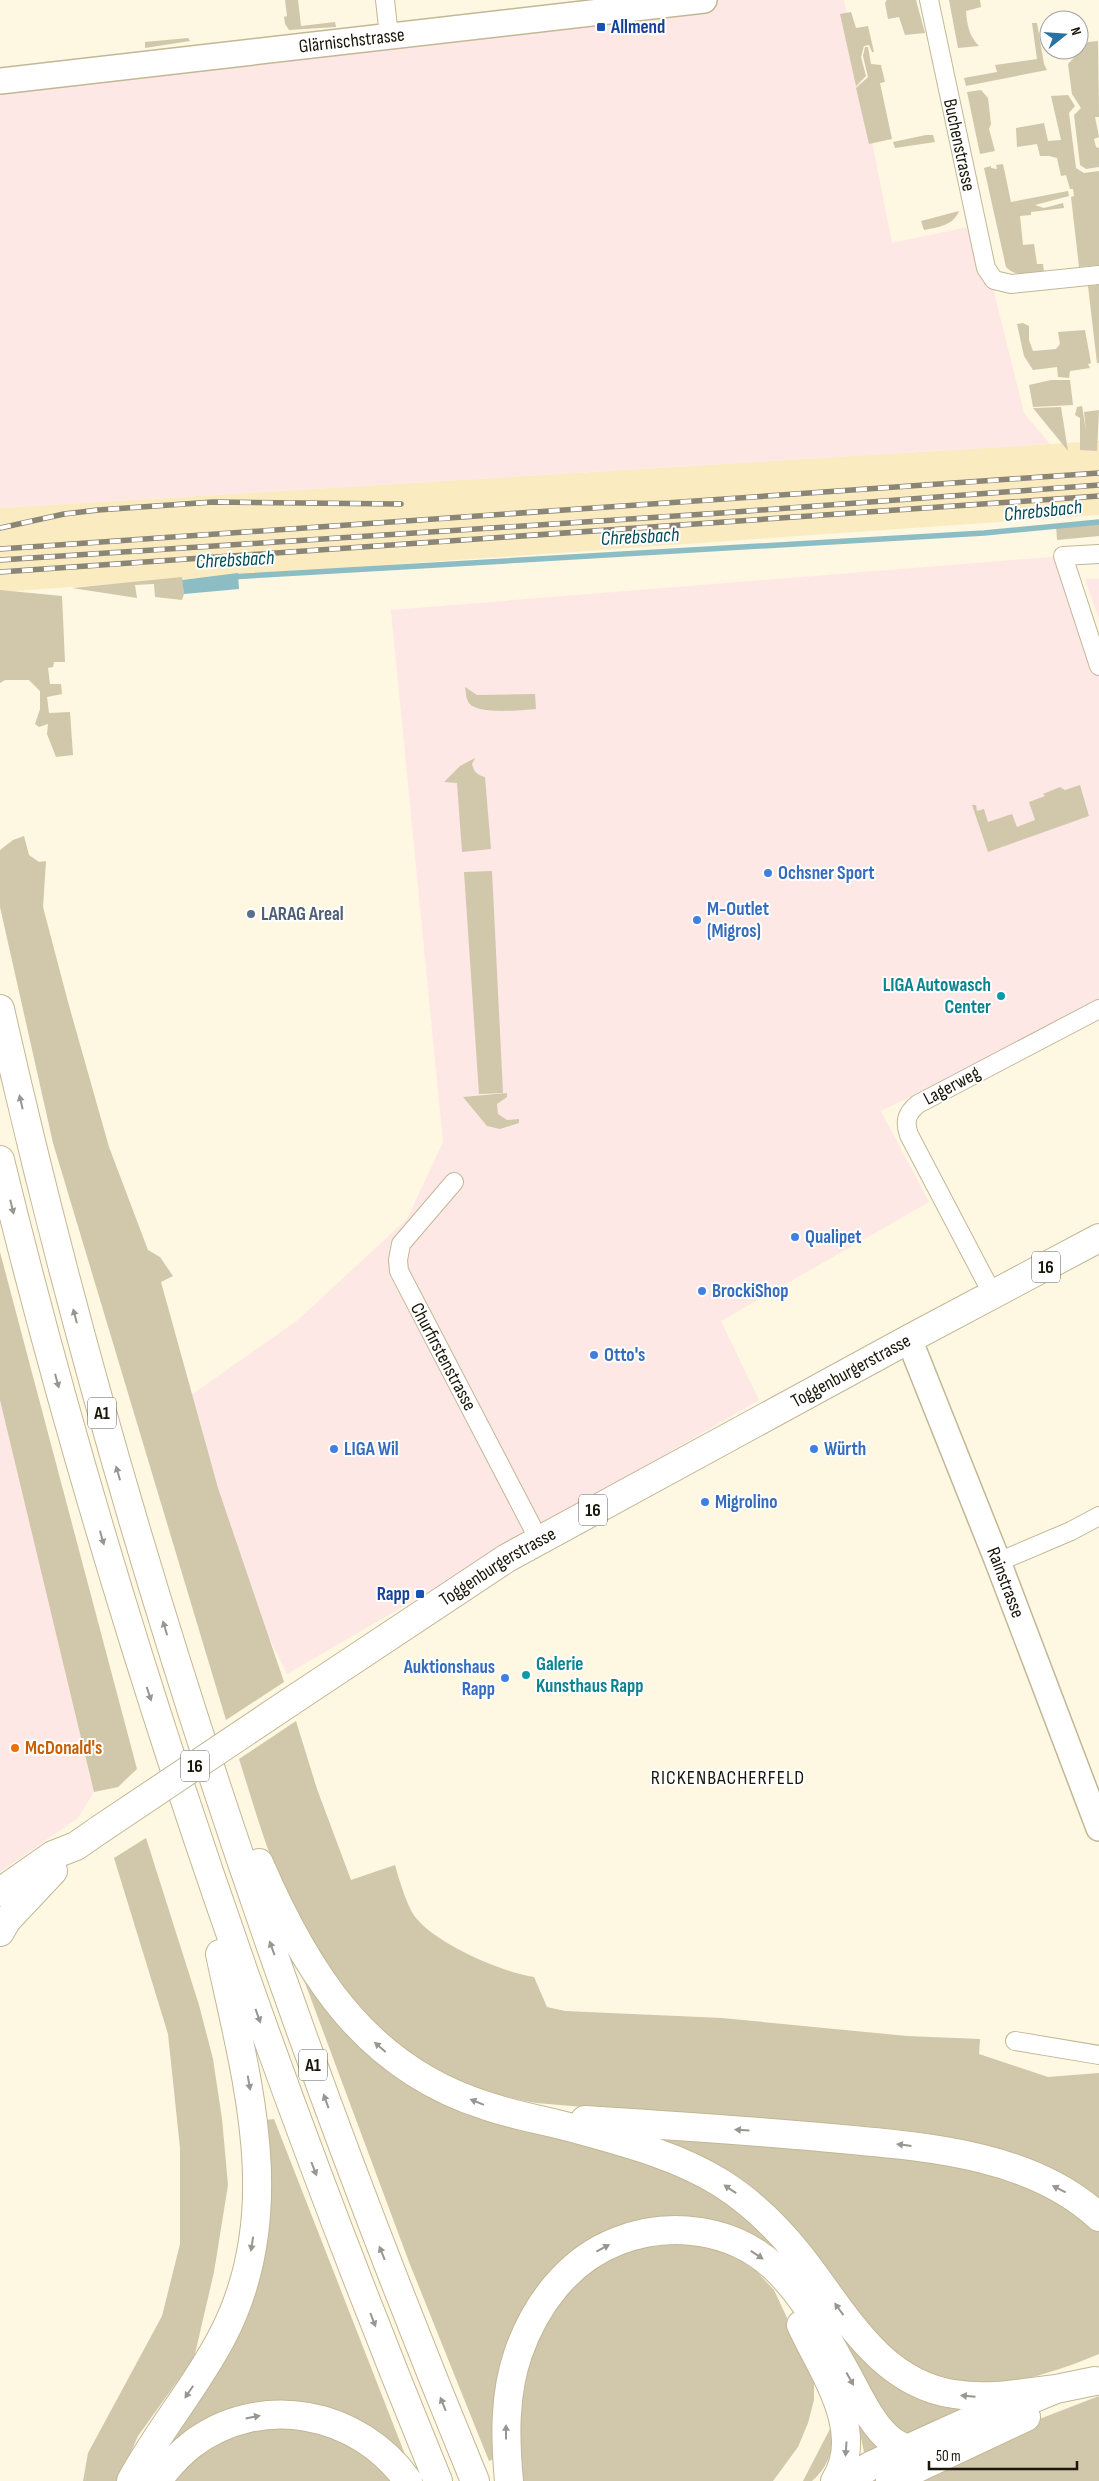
<svg xmlns="http://www.w3.org/2000/svg" width="1099" height="2481" font-family="'Sofia Sans Condensed',sans-serif">
	<style>
		.built { fill: #faebc1 }
		.industrial { fill: #fde8e6 }
		.green { fill: #d1c7aa }
		.water { fill: #8cbcc4 }
		.lines { fill: none; stroke-linecap: round; stroke-linejoin: round }
		.stream { stroke: #8cbcc4; stroke-width: 5.5 }
		.street-casing { stroke: #c2b795; stroke-width: 20 }
		.secondary-casing { stroke: #c2b795; stroke-width: 28 }
		.primary-casing { stroke: #c2b795; stroke-width: 30 }
		.highway-casing { stroke: #c2b795; stroke-width: 30 }
		.street { stroke: #fff; stroke-width: 18 }
		.secondary { stroke: #fff; stroke-width: 25 }
		.primary { stroke: #fff; stroke-width: 28 }
		.highway { stroke: #fff; stroke-width: 28 }
		.rail-casing { stroke: #8b8575; stroke-width: 5.5 }
		.rail { stroke: #fff; stroke-width: 4; stroke-dasharray: 11; stroke-linecap: butt }
		.primary-bridge-casing { stroke: #c2b795; stroke-width: 30; stroke-linecap: butt }
		.primary-bridge { stroke: #fff; stroke-width: 28 }
		.oneway { fill: #989691 }
		.transit-dot { fill: #1a4fb4; stroke: #fff; stroke-width: 2 }
		.shop-dot { fill: #3f7fe0; stroke: #fff; stroke-width: 2 }
		.service-dot { fill: #5c6f8a; stroke: #fff; stroke-width: 2 }
		.culture-dot { fill: #0f9aa8; stroke: #fff; stroke-width: 2 }
		.food-dot { fill: #e8710a; stroke: #fff; stroke-width: 2 }
		.labels { text-anchor: middle; dominant-baseline: central; stroke-width: 4; stroke-linejoin: round; paint-order: stroke }
		.shield { fill: #fff; stroke: #5f5c54; stroke-width: 1 }
		.shield-label { font-size: 18px; font-weight: bold; fill: #1a160a }
		.transit-label { font-size: 19px; font-weight: bold; fill: #164399; stroke: #fff; text-anchor: start }
		.street-label { font-size: 19px; fill: #1a160a; stroke: #fff }
		.shop-label { font-size: 19px; font-weight: bold; fill: #366cbe; stroke: #fff; text-anchor: start }
		.service-label { font-size: 19px; font-weight: bold; fill: #4e5e75; stroke: #fff; text-anchor: start }
		.culture-label { font-size: 19px; font-weight: bold; fill: #0d838f; stroke: #fff; text-anchor: end }
		.food-label { font-size: 19px; font-weight: bold; fill: #c56008; stroke: #fff; text-anchor: start }
		.water-label { font-size: 20px; font-style: italic; fill: #034d57; stroke: #fff }
		.neighbourhood-label { font-size: 20px; letter-spacing: 1px; fill: #1a160a; stroke: #fff }
	</style>
	<rect width="100%" height="100%" fill="#fef7e2"/>
	<path class="built" d="M1099 441V515L0 592V508Z"/>
	<path class="industrial" d="M704 0H844L892 243 968 227 994 292 1024 413 1050 444 0 508V81Z
		M1063 556 1099 642V1005L881 1111 929 1202 721 1321 759 1400 287 1674 198 1492 191 1395 298 1320 407 1219 443 1142 391 610Z
		M1085 579H1099V619Z
		M0 1393 94 1792 78 1818 0 1872Z"/>
	<path class="green" d="M285 0H298L301 26 335 22 336 27 289 30 285 24 284 17 287 16Z
		M887 0H916L925 33 905 35 899 17 888 19 885 3Z
		M949 0H980L981 7 966 11C967 25 969 36 979 46L958 48Z
		M851 12 856 28 868 26 874 52H872L869 45 864 46 861 57 866 76 856 86 840 14Z
		M1032 23H1037L1044 64 1047 70 966 86 964 78 997 72 995 65 1037 59Z
		M188 38 190 41 145 48V42Z
		M1098 41 1099 117H1095L1099 137 1094 139 1096 147 1099 148V167L1086 169 1080 165 1074 115 1081 108 1072 94 1068 64 1088 42Z
		M865 47H868L871 64 881 65 885 82 880 83 892 139 869 144 856 88 868 77 863 56Z
		M981 90 988 98 991 124 989 129 995 151 980 154 967 92Z
		M1068 95 1075 106 1069 113 1076 168 1084 173 1099 171V265L1079 267 1071 197 1074 196 1073 189H1070L1066 175 1061 176 1057 158 1049 156H1040L1037 144 1017 147 1016 128 1044 123 1048 141 1061 140 1051 96Z
		M926 135H933L935 142 895 148 893 142Z
		M1003 164 1011 202 1068 191 1069 196 1035 205 1044 208 1063 203 1064 208 1031 212V215L1020 216 1023 245 1034 244 1037 264H1043L1044 272C1031 273 1016 278 1006 267L984 168 991 166V168L997 169 996 165Z
		M959 211C953 226 938 227 924 230L921 221Z
		M1099 285V363H1097L1088 286Z
		M1023 323 1029 326V340L1033 351 1056 349 1060 344 1058 332 1085 330 1091 363 1088 364 1090 368 1070 371 1069 378 1058 377 1057 367 1033 370 1024 356 1017 324Z
		M1051 380H1070L1073 405 1033 407 1029 385Z
		M1082 406 1086 431 1084 412 1099 410 1097 451 1080 450V418L1075 415 1077 407Z
		M1061 407 1068 451 1033 408Z
		M1099 522V536L1057 540 1056 525Z
		M182 577 184 594 182 600 155 597 154 584 135 585 137 598 72 588Z
		M0 590 62 596 65 662H54L53 667 48 668 50 684H61L62 694 47 697 49 713 70 712 73 755 56 757 47 734 48 724 39 727 35 724 40 709V691L29 680H5L0 683Z
		M465 687 477 695 535 694 536 709C522 710 477 715 469 703 466 699 466 692 465 687Z
		M475 758 472 764C474 772 477 775 485 777L491 849 462 852 457 783 444 782 460 766Z
		M1080 785 1089 816 988 852 972 805H976L977 811 984 809 988 822 1012 814 1017 827 1035 820 1029 802 1045 796 1043 794 1060 787 1065 790Z
		M24 836 29 855 39 862 46 861 43 907 68 1002 109 1147 148 1250 160 1257 173 1276 161 1282 218 1488 284 1682 226 1720 53 1143 0 907V850L13 840Z
		M492 871 503 1093 479 1094 464 872Z
		M507 1093V1097L497 1104 498 1114 507 1120 519 1119V1123L500 1129 487 1126 463 1097Z
		M0 1252 137 1769 118 1787 94 1792 0 1400Z
		M296 1721 317 1789 351 1880 395 1865C399 1879 407 1907 416 1918 437 1944 501 1972 534 1977L547 2007 565 2011 722 2018 907 2036 980 2039 979 2054 1048 2077 1099 2073V2199C1004 2128 879 2127 766 2120 689 2115 612 2110 536 2103 413 2082 339 2009 288 1898 267 1854 254 1806 239 1759Z
		M146 1838 199 2005 213 2059 222 2119 228 2185 214 2272 194 2358 138 2436 118 2481H83L88 2453 162 2316 180 2244V2148L168 2034 114 1858Z
		M301 1972 361 2043 662 2164 751 2216 812 2287 964 2411 910 2435 887 2426 855 2369 713 2222 555 2273 499 2457 489 2461 409 2262Z
		M274 2119 406 2457H399L320 2410 167 2455 162 2448 214 2372 265 2120Z
		M641 2131 984 2164 1099 2224V2354C1032 2382 945 2408 887 2348 868 2329 854 2302 833 2285 771 2232 705 2182 641 2131Z
		M675 2240 725 2250 756 2271 774 2290 814 2376V2400L808 2423 798 2447 773 2481H522L518 2427 524 2381 544 2320 561 2296 614 2252Z
		M1099 2396V2481H906L1042 2418Z
		M857 2419 883 2447 871 2453 864 2452Z
		M282 2425 329 2433 366 2454 392 2481H172L183 2466 232 2435Z
		M832 2425C835 2448 829 2466 812 2481H803Z"/>
	<path class="water" d="M238 573 239 589 184 594 182 580Z"/>
	<g class="lines">
		<path class="stream" d="M230 577 984 533 1099 522"/>
		<defs>
			<path id="street" d="M385 0 389 36
				M929 0 986 268 994 280 1011 284 1099 275
				M1099 554 1063 556 1099 666
				M454 1182 401 1244 398 1260 399 1271 539 1540
				M993 1295 909 1135C904 1121 907 1113 918 1104L1099 1009
				M998 1562 1071 1531 1099 1516
				M1015 2041 1099 2055"/>
			<g id="secondary">
				<path id="s1" d="M0 81 704 0"/>
				<path id="s2" d="M909 1339 998 1562 1099 1828"/>
			</g>
			<g id="primary">
				<path id="s3" d="M290 1702 507 1558 909 1339 1099 1238"/>
				<path d="M0 1892 53 1855 76 1846 99 1830"/>
				<path d="M0 1932 7 1920 53 1871"/>
			</g>
			<path id="highway" d="M0 1009C113 1513 278 2004 475 2481
				M0 1160C110 1612 262 2051 438 2481
				M259 1863C306 1972 365 2067 484 2105 512 2115 543 2120 573 2128 623 2142 676 2155 721 2183 751 2202 777 2227 799 2255 843 2310 878 2383 954 2394 988 2400 1022 2393 1056 2389
				M585 2120C664 2125 742 2130 820 2137 912 2146 1027 2150 1099 2217
				M801 2325C822 2371 867 2431 835 2481
				M131 2481C158 2431 196 2387 222 2337 287 2213 247 2081 220 1954
				M157 2481C167 2468 178 2455 191 2445 260 2392 359 2411 408 2481
				M509 2481C505 2438 504 2395 518 2354 535 2305 568 2260 618 2241 669 2221 732 2228 774 2267 804 2295 824 2333 844 2369 858 2393 870 2424 892 2441 909 2453 926 2454 946 2454
				M846 2481 870 2466 980 2416 1007 2409 1056 2389 1095 2381
				M890 2481 1026 2417"/>
		</defs>
		<use href="#street" class="street-casing"/>
		<use href="#secondary" class="secondary-casing"/>
		<use href="#primary" class="primary-casing"/>
		<use href="#highway" class="highway-casing"/>
		<use href="#street" class="street"/>
		<use href="#secondary" class="secondary"/>
		<use href="#primary" class="primary"/>
		<use href="#highway" class="highway"/>
		<defs>
			<path id="rail" d="M0 528 64 514 98 510 213 502 401 504
				M0 549 1099 473
				M0 560 721 513 1099 485
				M0 572 1099 496"/>
		</defs>
		<use href="#rail" class="rail-casing"/>
		<use href="#rail" class="rail"/>
		<defs>
			<path id="primary-bridge" d="M99 1830 290 1702"/>
		</defs>
		<use href="#primary-bridge" class="primary-bridge-casing"/>
		<use href="#primary-bridge" class="primary-bridge"/>
	</g>
	<defs><path id="oneway-solid" d="M-6-.8H1V-3.2L6.5 0L1 3.2V.8H-6Z" transform="scale(1.25)"/></defs>
	<g class="oneway">
		<use href="#oneway-solid" transform="translate(21 1102) rotate(-103)"/>
		<use href="#oneway-solid" transform="translate(12 1207) rotate(76)"/>
		<use href="#oneway-solid" transform="translate(75 1316) rotate(-105)"/>
		<use href="#oneway-solid" transform="translate(57 1381) rotate(75)"/>
		<use href="#oneway-solid" transform="translate(118 1473) rotate(-106)"/>
		<use href="#oneway-solid" transform="translate(102 1538) rotate(74)"/>
		<use href="#oneway-solid" transform="translate(165 1628) rotate(-107)"/>
		<use href="#oneway-solid" transform="translate(149 1694) rotate(72)"/>
		<use href="#oneway-solid" transform="translate(272 1948) rotate(-110)"/>
		<use href="#oneway-solid" transform="translate(258 2016) rotate(70)"/>
		<use href="#oneway-solid" transform="translate(380 2047) rotate(-139)"/>
		<use href="#oneway-solid" transform="translate(249 2083) rotate(80)"/>
		<use href="#oneway-solid" transform="translate(326 2101) rotate(-110)"/>
		<use href="#oneway-solid" transform="translate(477 2102) rotate(-158)"/>
		<use href="#oneway-solid" transform="translate(742 2130) rotate(-176)"/>
		<use href="#oneway-solid" transform="translate(904 2145) rotate(-173)"/>
		<use href="#oneway-solid" transform="translate(314 2169) rotate(69)"/>
		<use href="#oneway-solid" transform="translate(730 2189) rotate(-146)"/>
		<use href="#oneway-solid" transform="translate(1059 2189) rotate(-153)"/>
		<use href="#oneway-solid" transform="translate(252 2244) rotate(99)"/>
		<use href="#oneway-solid" transform="translate(603 2248) rotate(-28)"/>
		<use href="#oneway-solid" transform="translate(382 2253) rotate(-112)"/>
		<use href="#oneway-solid" transform="translate(757 2255) rotate(33)"/>
		<use href="#oneway-solid" transform="translate(839 2309) rotate(-126)"/>
		<use href="#oneway-solid" transform="translate(373 2320) rotate(69)"/>
		<use href="#oneway-solid" transform="translate(850 2379) rotate(61)"/>
		<use href="#oneway-solid" transform="translate(189 2392) rotate(124)"/>
		<use href="#oneway-solid" transform="translate(968 2396) rotate(-175)"/>
		<use href="#oneway-solid" transform="translate(443 2404) rotate(-112)"/>
		<use href="#oneway-solid" transform="translate(253 2417) rotate(-11)"/>
		<use href="#oneway-solid" transform="translate(506 2432) rotate(-90)"/>
		<use href="#oneway-solid" transform="translate(846 2449) rotate(94)"/>
	</g>
	<g class="transit-dot">
		<rect x="596" y="22" width="10" height="10" rx="2.5"/>
		<rect x="415" y="1589" width="10" height="10" rx="2.5"/>
	</g>
	<g class="shop-dot">
		<circle cx="768" cy="873" r="5"/>
		<circle cx="697" cy="920" r="5"/>
		<circle cx="795" cy="1237" r="5"/>
		<circle cx="702" cy="1291" r="5"/>
		<circle cx="594" cy="1355" r="5"/>
		<circle cx="334" cy="1449" r="5"/>
		<circle cx="814" cy="1449" r="5"/>
		<circle cx="705" cy="1502" r="5"/>
		<circle cx="505" cy="1678" r="5"/>
	</g>
	<circle class="service-dot" cx="251" cy="914" r="5"/>
	<g class="culture-dot">
		<circle cx="1001" cy="996" r="5"/>
		<circle cx="526" cy="1675" r="5"/>
	</g>
	<circle class="food-dot" cx="15" cy="1748" r="5"/>
	<g class="labels">
		<g class="shield">
			<rect x="1032" y="1251.5" width="28" height="31" rx="4"/>
			<rect x="88" y="1397.5" width="28" height="31" rx="4"/>
			<rect x="579" y="1494.5" width="28" height="31" rx="4"/>
			<rect x="181" y="1750.5" width="28" height="31" rx="4"/>
			<rect x="299" y="2049.5" width="28" height="31" rx="4"/>
		</g>
		<g class="shield-label">
			<text x="1046" y="1267">16</text>
			<text x="102" y="1413">A1</text>
			<text x="593" y="1510">16</text>
			<text x="195" y="1766">16</text>
			<text x="313" y="2065">A1</text>
		</g>
		<g class="transit-label">
			<text x="611" y="27">Allmend</text>
			<text x="410" y="1594" text-anchor="end">Rapp</text>
		</g>
		<g class="street-label">
			<text stroke="none"><textPath href="#s1" startOffset="354">Glärnischstrasse</textPath></text>
			<text transform="translate(959 145) rotate(78)">Buchenstrasse</text>
			<text transform="translate(952 1086) rotate(-28)">Lagerweg</text>
			<text transform="translate(443 1357) rotate(62)">Churfirstenstrasse</text>
			<text stroke="none"><textPath href="#s3" startOffset="652">Toggenburgerstrasse</textPath></text>
			<text stroke="none"><textPath href="#s3" startOffset="248">Toggenburgerstrasse</textPath></text>
			<text stroke="none"><textPath href="#s2" startOffset="262">Rainstrasse</textPath></text>
		</g>
		<g class="shop-label">
			<text x="778" y="873">Ochsner Sport</text>
			<text x="707" y="909">M-Outlet<tspan x="707" dy="22">(Migros)</tspan></text>
			<text x="805" y="1237">Qualipet</text>
			<text x="712" y="1291">BrockiShop</text>
			<text x="604" y="1355">Otto's</text>
			<text x="344" y="1449">LIGA Wil</text>
			<text x="824" y="1449">Würth</text>
			<text x="715" y="1502">Migrolino</text>
			<text x="495" y="1667" text-anchor="end">Auktionshaus<tspan x="495" dy="22">Rapp</tspan></text>
		</g>
		<g class="service-label">
			<text x="261" y="914">LARAG Areal</text>
		</g>
		<g class="culture-label">
			<text x="991" y="985">LIGA Autowasch<tspan x="991" dy="22">Center</tspan></text>
			<text x="536" y="1664" text-anchor="start">Galerie<tspan x="536" dy="22">Kunsthaus Rapp</tspan></text>
		</g>
		<g class="food-label">
			<text x="25" y="1748">McDonald's</text>
		</g>
		<g class="water-label">
			<text transform="translate(1043 511) rotate(-6)">Chrebsbach</text>
			<text transform="translate(640 537) rotate(-3)">Chrebsbach</text>
			<text transform="translate(235 560) rotate(-3)">Chrebsbach</text>
		</g>
		<g class="neighbourhood-label">
			<text x="728" y="1778">RICKENBACHERFELD</text>
		</g>
	</g>
	<g transform="translate(1064 35) rotate(73)"><circle r="24" fill="#ffffff" stroke="#a3a29d"/>
	<path d="M0-4L9 19L0 12L-9 19Z" fill="#2771a5"/>
	<text y="-8" font-size="14" font-weight="bold" text-anchor="middle" fill="#1a160a">N</text>
	</g>
	<path d="M929 2461v8h148v-8" fill="none" stroke="#1a160a" stroke-width="2.5"/>
	<text x="936" y="2461" font-size="15" fill="#1a160a" stroke="#ffffff" stroke-width="4" paint-order="stroke">50 m</text>
</svg>
